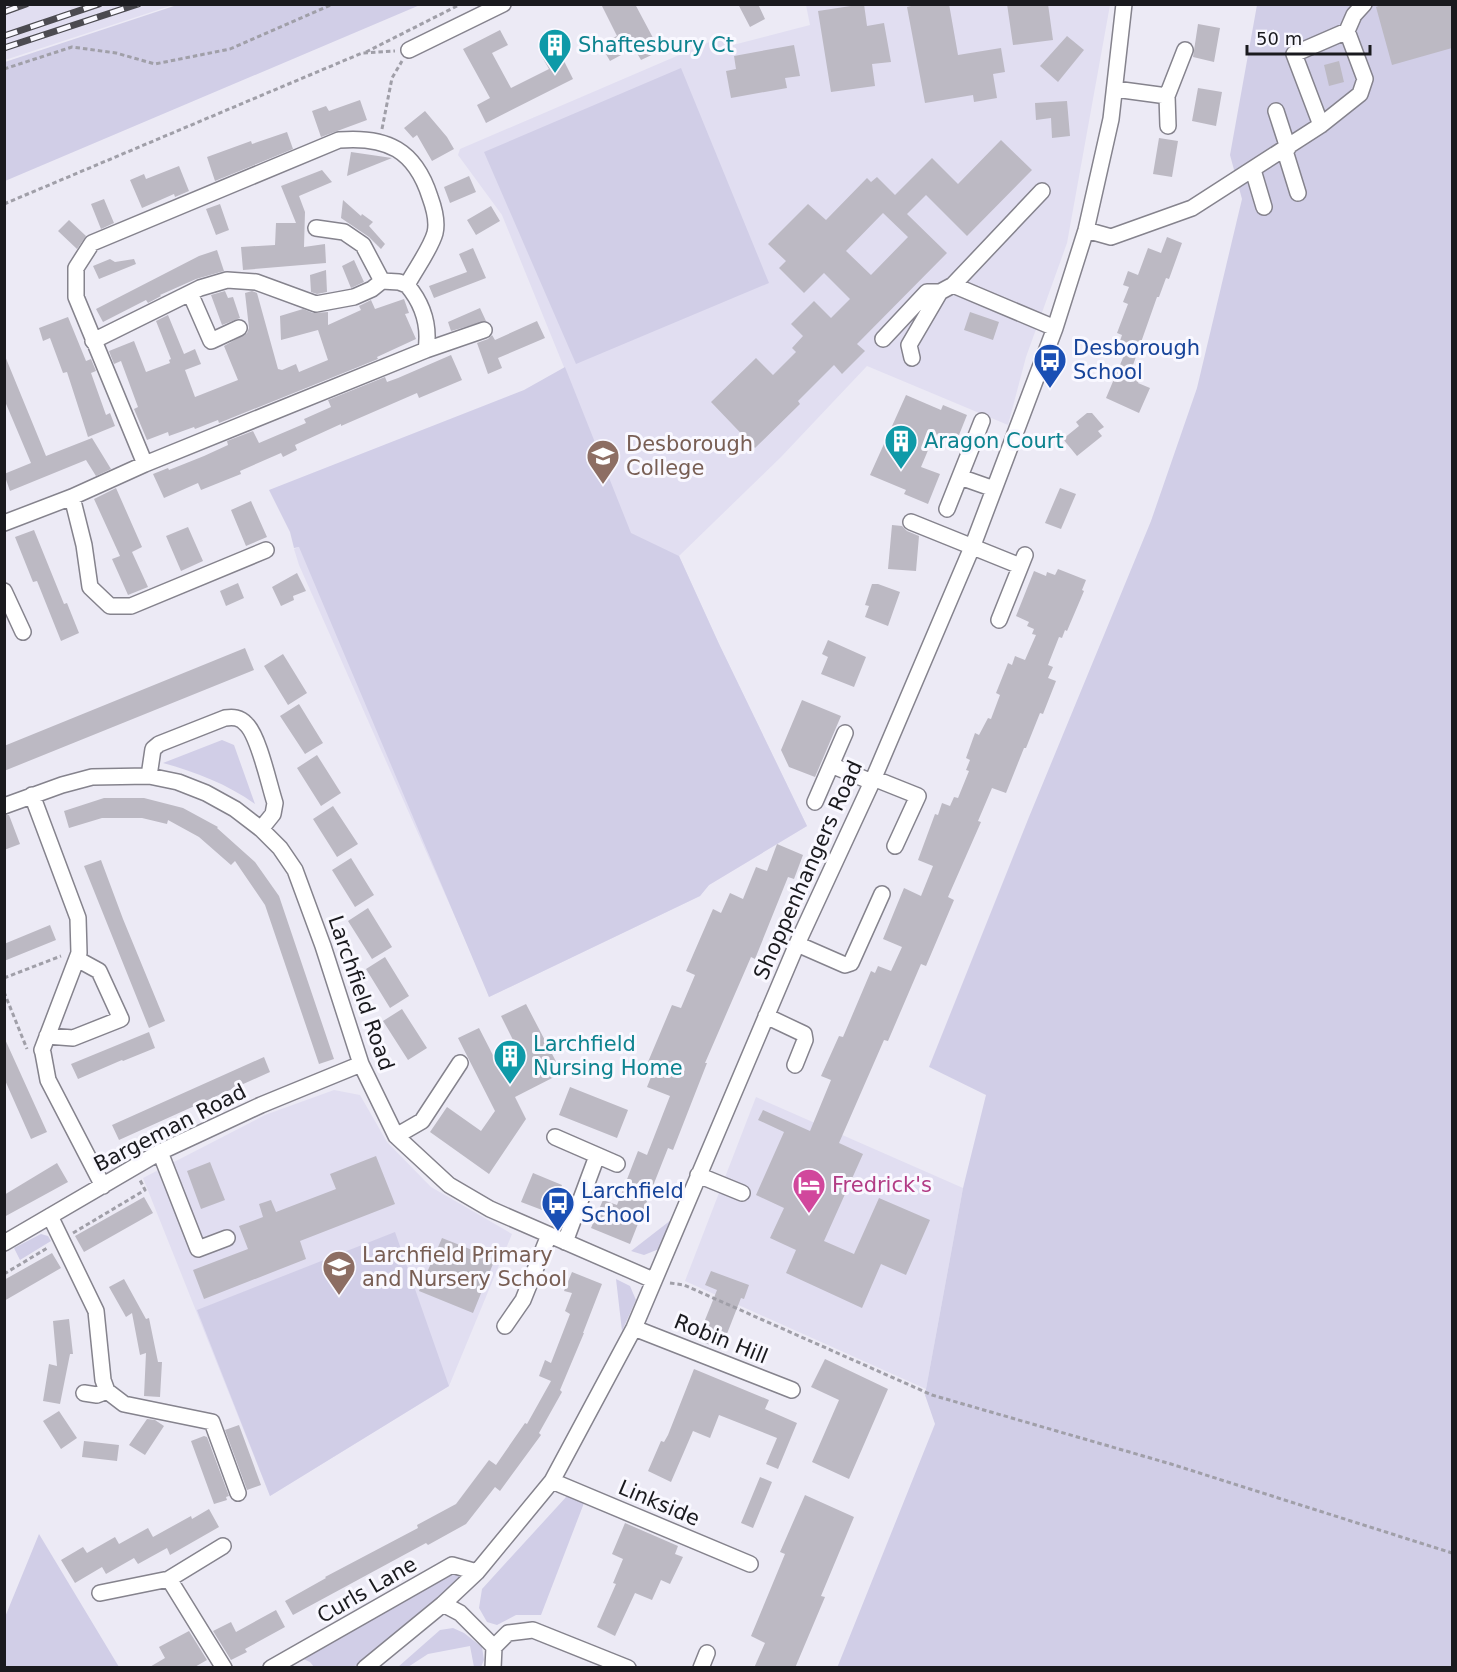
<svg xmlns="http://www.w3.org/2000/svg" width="1457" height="1672" font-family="'DejaVu Sans',sans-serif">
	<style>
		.built { fill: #e1def1 }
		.green { fill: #d1cee7 }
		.building { fill: #bcb9c3; fill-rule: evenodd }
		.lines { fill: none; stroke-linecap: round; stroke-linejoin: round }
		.minor-casing { stroke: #85838d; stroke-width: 18 }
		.path { stroke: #a09fa8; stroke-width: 3; stroke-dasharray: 4.5 3; stroke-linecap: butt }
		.minor { stroke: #fff; stroke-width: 15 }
		.rail-casing { stroke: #4c4b51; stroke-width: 7 }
		.rail { stroke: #f9f8ff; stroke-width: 4.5; stroke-dasharray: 14; stroke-linecap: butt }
		.labels { text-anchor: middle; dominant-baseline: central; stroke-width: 6; stroke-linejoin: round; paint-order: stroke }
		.culture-label { font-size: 21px; fill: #0d838f; stroke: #f9f8ff; text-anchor: start }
		.transit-label { font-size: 21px; fill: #164399; stroke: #f9f8ff; text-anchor: start }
		.education-label { font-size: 21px; fill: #785e54; stroke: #f9f8ff; text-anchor: start }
		.street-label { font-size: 21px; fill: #1a1a1e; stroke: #f9f8ff }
		.hotel-label { font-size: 21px; fill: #b23c85; stroke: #f9f8ff; text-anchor: start }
	</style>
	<rect width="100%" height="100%" fill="#eceaf5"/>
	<path class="built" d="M5 4H173V5L5 60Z
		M806 5H1110L1067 243 1026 357 1008 425 867 366 781 457 679 556 719 644 807 826 709 885 700 896 489 997 484 982 299 565 294 549 590 431 502 215 458 155 460 149 728 34 733 45 810 25Z
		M334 1090 360 1095 387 1142 431 1187 512 1234 449 1386 270 1496 143 1178 265 1115Z
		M756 1097 963 1188 926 1389 685 1281Z"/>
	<path class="green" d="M177 5H420L5 181V62Z
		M1257 5H1452V1667L837 1668 935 1424 925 1395 926 1389 963 1188 986 1095 929 1067 1029 817 1151 521 1197 388 1242 199 1230 155Z
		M681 68 769 283 576 364 484 152Z
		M565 367 631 533 679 556 719 644 807 826 709 885 700 896 489 997 299 547 294 548 290 532 269 490 524 390Z
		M222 740 234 745 255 804C227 784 196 772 163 763Z
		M671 1220 659 1249 644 1255 631 1251Z
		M395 1232 449 1386 270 1496 197 1310Z
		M41 1234 48 1236 51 1241 20 1260 14 1248Z
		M616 1279 630 1286 636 1300 622 1331Z
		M567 1496 584 1503 541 1615H516L497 1625 487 1622 479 1608 482 1589Z
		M39 1534 119 1667H5V1617Z
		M453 1570 458 1572 461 1581 354 1667H314L310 1662 299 1657Z
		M453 1628 464 1633 482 1647 484 1660 481 1667H474L470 1646 428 1654 408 1667H398L440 1630Z"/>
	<path class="building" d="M601 4H635L660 51 641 60 634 48 610 61 600 44 617 36Z
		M738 4H758L765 19 750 27Z
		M864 4 867 26 884 23 891 62 872 64 875 86 831 92 818 11Z
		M919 4H949L958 55 1001 48 1005 72 993 74 997 98 974 102 973 95 925 103 907 7Z
		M1007 4H1048L1053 40 1013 45Z
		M1383 4H1452V48L1392 65 1376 7Z
		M1198 24 1220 28 1214 62 1193 57Z
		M500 30 508 45 492 53 511 88 549 69 541 55 557 47 573 79 486 123 477 105 490 98 463 49Z
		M1067 36 1084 50 1058 82 1040 66Z
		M794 45 800 76 785 78 787 88 731 98 726 71 736 69 734 56Z
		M1339 61 1344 82 1329 86 1324 65Z
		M1198 88 1222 92 1216 126 1192 121Z
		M360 100 367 120 321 137 312 111 326 106 329 111Z
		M1067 101 1070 136 1052 138 1051 118 1036 120 1035 103Z
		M425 111 447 137 454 149 432 161 417 135 413 138 404 128Z
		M287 132 293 149 215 181 207 157 251 141 252 144Z
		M1159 138 1178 141 1172 177 1153 174Z
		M1001 140 1032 170 967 236 926 195 907 214 947 253 857 344 865 351 842 374 834 365 798 401 800 404 755 448 711 402 756 358 773 375 796 352 792 348 803 336 791 324 814 301 831 318 850 299 824 273 804 293 779 268 786 261 768 244 808 204 826 220 867 178 871 182 877 177 895 195 932 158 958 184ZM883 213 908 237 871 275 846 251Z
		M351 152 392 158 347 176Z
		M179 166 189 191 175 197 174 194 142 208 130 180 144 174 146 179Z
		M322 170 332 182 299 196 305 212 304 247 325 244 326 263 243 270 241 247 275 245 276 223H296L281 186Z
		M469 176 476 192 450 203 444 187Z
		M104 199 114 223 101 229 91 204Z
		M343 200 361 216 362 214 373 222 369 226 385 244 381 249 369 237 341 218Z
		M220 204 229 230 216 235 206 209Z
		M491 206 500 221 476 235 467 220Z
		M69 220 86 236 77 249 58 231Z
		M1167 237 1182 243 1169 279 1166 278 1159 297H1157L1133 365 1144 370 1138 383 1150 388 1139 413 1106 398 1125 353 1117 350 1122 335 1117 333 1128 304 1123 302 1129 287 1123 285 1128 271 1138 275 1148 248 1161 253Z
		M473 248 486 278 434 298 429 286 467 272 459 254Z
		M217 250 224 271 196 279 160 295 161 296 148 303 146 300 103 322 96 309 199 256Z
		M110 259 115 262 134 259 136 264 99 279 93 266Z
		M354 260 364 282 351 288 342 266Z
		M326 270 327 292 317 294 311 292 310 275Z
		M225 291 228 298 233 297 240 318 222 325 211 295Z
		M252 291 257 293 278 369 282 370 296 364 299 372 328 360 318 330 281 340 280 316 303 309 313 313 328 312V325L361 310 359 306 371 300 375 309 404 299 409 313 405 314 416 339 377 357 378 359 219 423 218 420 195 429 194 427 169 436 168 432 147 440 134 409 138 407 121 361 114 364 109 351 134 341 146 372 170 363 169 360 171 359 156 321 168 315 184 354 195 349 201 364 185 370 195 397 238 380 224 346 247 333 249 328 245 293Z
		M480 308 486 321 451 331 448 322Z
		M970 312 999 322 993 340 964 330Z
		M68 317 86 361 91 359 96 371 91 373 106 415 110 413 115 426 88 437 67 372 63 373 50 338 43 341 39 328Z
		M537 321 545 338 498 358 502 368 488 374 477 343 488 339 492 335 495 340Z
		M451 355 462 380 419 398 417 393 341 426V424L295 445 297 450 283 457 281 453 240 471 241 474 201 490 198 483 164 498 153 474 168 468 169 470 204 456 228 445 227 441 253 431 259 443 306 423 304 419 331 407 328 400 385 377 387 382 398 378Z
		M5 356 46 456 92 438 111 469 96 476 86 460 10 491 4 474 31 463 4 399Z
		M906 395 941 410 943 405 967 415 955 445 934 436 921 467 940 474 928 504 904 494 906 490 870 475Z
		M1087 413H1092L1104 427 1098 431 1102 436 1077 456 1063 439 1079 426 1076 422Z
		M116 488 142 547 132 552 148 587 128 595 112 559 120 556 94 499Z
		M1060 488 1076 494 1061 529 1045 523Z
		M251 501 267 537 246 546 231 510Z
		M892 525 902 526 907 531 919 536 916 571 888 569Z
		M188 527 203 561 181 571 166 536Z
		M34 530 64 604 67 603 79 633 61 641 37 581 33 582 15 537Z
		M1058 569 1086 580 1082 590 1084 591 1067 631 1065 630 1062 638 1059 637 1048 665 1053 667 1048 678 1056 681 1043 714 1040 713 1026 748H1024L1006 793 992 788 978 821 981 822 948 897 954 900 926 966 921 964 888 1041 884 1040 839 1143 863 1154 824 1241 854 1254 879 1198 930 1220 906 1275 881 1264 862 1308 786 1273 796 1250 770 1238 784 1208 756 1195 784 1132 758 1120 763 1110 810 1131 831 1080 821 1076 839 1036 843 1037 871 971 875 973 878 966 891 971 902 947 883 939 904 888 921 896 933 866 918 860 935 814 938 815 942 803 950 806 954 797 958 798 969 771 966 770 970 760 966 758 975 733 979 735 988 718 991 719 1000 695 996 693 1008 663 1012 665 1015 656 1025 660 1036 635 1032 634 1034 629 1027 626 1029 622 1016 616 1034 571 1046 576 1047 572 1055 575Z
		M297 573 306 591 293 596 294 600 281 606 272 587Z
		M238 583 244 598 226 606 220 591Z
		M872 584H878L900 592 888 626 865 617 869 606 865 605Z
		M828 640 866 657 854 687 821 674 828 657 822 654Z
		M245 648 254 670 4 771V746Z
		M283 654 307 693 288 705 264 666Z
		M802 700 841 716 815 777 789 767 781 750Z
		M299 704 323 743 305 754 280 716Z
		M317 755 341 793 321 806 297 768Z
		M104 798H144L183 808 218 827 217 828 255 862 279 896 334 1059 319 1064 265 905 235 861 231 865 199 837 168 820 167 824 142 818H102L69 828 64 811Z
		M333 806 358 844 337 857 313 819Z
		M4 815H9L20 844 4 850Z
		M777 844 803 855 794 879 788 877 755 959 751 957 705 1063H707L673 1150 668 1148 630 1244 591 1228 603 1200 617 1205 638 1151 647 1155 670 1096 647 1087 653 1072 645 1069 672 1005 681 1008 695 975 686 971 713 909 721 913 730 893 743 899 756 867 767 871Z
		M351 858 374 895 355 907 332 870Z
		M101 860 123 919 165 1021 149 1028 84 866Z
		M368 908 392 947 372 959 348 921Z
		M50 925 56 940 4 961V944Z
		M385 957 409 996 390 1008 366 969Z
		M526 1004 562 1073 515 1097 526 1119 489 1174 430 1132 447 1107 481 1131 495 1111 458 1038 479 1028 499 1067 521 1056 501 1016Z
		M402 1009 427 1048 408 1060 383 1021Z
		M149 1032 155 1048 123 1061 122 1060 78 1079 71 1064Z
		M4 1037 47 1132 31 1139 4 1078Z
		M264 1057 270 1072 119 1140 112 1125Z
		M570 1087 628 1110 617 1138 559 1115Z
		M376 1156 395 1204 300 1241 306 1259 204 1299 193 1270 248 1249 239 1226 263 1217 259 1204 271 1200 276 1212 336 1189 330 1174Z
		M210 1162 225 1200 201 1209 187 1171Z
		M57 1163 68 1182 4 1217V1195Z
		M533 1173 562 1185 550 1213 521 1202Z
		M144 1197 153 1213 84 1252 75 1236Z
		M442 1238 495 1259 473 1313 419 1291Z
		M52 1253 61 1268 4 1301V1280Z
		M711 1271 749 1285 744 1299 741 1298 721 1349 697 1340 717 1290 705 1285Z
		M572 1272 602 1284 583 1333H584L560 1390 562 1392 539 1433 541 1435 500 1491 495 1487 466 1524 428 1545 426 1543 293 1615 285 1601 326 1578 325 1577 418 1528 417 1525 456 1504 489 1460 496 1465 525 1423 527 1424 551 1381 539 1376 545 1360 551 1363 570 1314 565 1311 572 1293 564 1291Z
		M124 1279 146 1319 149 1318 158 1362H162L160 1397 144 1396 146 1353 140 1355 132 1313 126 1317 109 1287Z
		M69 1319 73 1354H70L60 1404 43 1401 49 1364 57 1366 53 1321Z
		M825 1359 888 1389 849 1479 812 1462 839 1400 811 1387Z
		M694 1369 769 1400 765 1409 797 1423 778 1469 766 1464 777 1438 719 1415 710 1438 693 1431 671 1482 648 1471 661 1441 664 1442 668 1435Z
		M59 1411 77 1438 61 1449 43 1421Z
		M147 1419 155 1420 164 1426 145 1455 129 1445Z
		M239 1425 261 1485 247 1490 225 1430Z
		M204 1436 207 1437 229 1496 226 1497 227 1500 214 1504 191 1441Z
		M84 1441 119 1445 117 1461 82 1457Z
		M760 1477 772 1482 753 1528 741 1523Z
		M805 1495 854 1517 821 1596 825 1597 795 1668H754L765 1643 751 1636 785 1554 780 1552Z
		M209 1509 219 1527 170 1555 167 1548 138 1564 134 1558 106 1574 102 1567 75 1583 61 1560 83 1547 87 1553 115 1537 119 1544 148 1528 153 1537 191 1516 192 1519Z
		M625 1523 678 1546 675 1554 683 1557 670 1584 661 1580 652 1600 635 1593 615 1636 597 1627 616 1584 613 1583 623 1559 612 1554Z
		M276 1610 285 1627 245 1649 247 1652 231 1660 213 1631 231 1622 236 1632Z
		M189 1631 207 1660 193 1668H148L165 1658 159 1647Z"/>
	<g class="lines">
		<defs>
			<path id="minor" d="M1347 31 1354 15 1364 4
				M409 50 503 4
				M1115 89 1167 96
				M1276 111 1288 148
				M1168 126 1167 96 1185 50
				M1285 151 1298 193
				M1253 170 1264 207
				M1042 191 953 285 1055 328
				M316 228 344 232 363 245 382 281
				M1086 230 1111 237 1192 208 1321 125 1360 94 1365 79 1347 31 1294 54 1321 125
				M190 293 211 341 239 328
				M883 339 927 292H940
				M93 341 200 288 227 280 256 282 316 304 354 297 372 289 382 281 399 282 407 285
				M426 350 484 330
				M912 358 909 345 940 292 953 285
				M960 477 994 489
				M72 497 84 545 90 587 110 606H131L266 550
				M947 509 982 421
				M911 522 1020 566
				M4 523 72 497 145 464 426 350C430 325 423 304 407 285 415 270 431 248 435 233 438 221 434 208 430 197 415 150 387 136 339 140L92 243 76 268V297L145 464
				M4 591 23 632
				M999 620 1025 555
				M831 765 872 782
				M149 776 153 749 159 744 225 718C233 717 240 717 246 724 259 736 269 785 275 803L273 814 261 829
				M873 778 918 796 895 846
				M32 795 78 918 79 953 42 1050 43 1053 48 1080 103 1186
				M815 802 845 733
				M4 806 62 785 92 777 149 776 178 782 206 793 235 809 261 829 280 848 295 870 323 946 361 1064 396 1136 449 1185 490 1209 653 1280
				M797 944 845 965 851 963 882 894
				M766 1016 804 1034 805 1040 795 1065
				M47 1036 73 1038 121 1019 99 971 77 959
				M396 1136 422 1121 460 1063
				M555 1137 617 1164
				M160 1152 198 1249 227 1238
				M698 1175 742 1193
				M50 1216 96 1311 103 1380 107 1391 124 1404 212 1422 238 1493
				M565 1242 597 1156
				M4 1243 160 1152 261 1105 361 1064
				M505 1326 523 1300 549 1235
				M634 1328 792 1390
				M84 1393 97 1395 107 1391
				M552 1481 750 1564
				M169 1579 224 1668
				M100 1593 169 1579 223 1546
				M443 1604 460 1613 494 1647 493 1668
				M494 1647 508 1633 533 1630 628 1668
				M271 1668 452 1565 477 1572
				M365 1668 443 1604 477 1572 552 1481 634 1328 797 944 872 782 973 545 1055 328 1086 230 1111 119 1124 4
				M701 1668 707 1653"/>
		</defs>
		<use href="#minor" class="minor-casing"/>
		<path class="path" d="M366 52 461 4
			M4 69 72 47 116 53 155 64 230 49 333 4
			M382 129 392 78 402 61
			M4 204 362 53 395 51
			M4 978 61 956
			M4 992 27 1049
			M73 1233 145 1190 140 1180
			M4 1274 49 1247
			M670 1283 684 1285 932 1395 1171 1464 1452 1553"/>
		<use href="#minor" class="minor"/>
		<defs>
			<path id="rail" d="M4 12 26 4
				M4 36 99 4
				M4 48 138 4"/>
		</defs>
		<use href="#rail" class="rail-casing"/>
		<use href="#rail" class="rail"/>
	</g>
	<defs>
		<symbol id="building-pin" viewBox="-11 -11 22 30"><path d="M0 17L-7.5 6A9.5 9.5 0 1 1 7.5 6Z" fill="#0f9aa8" stroke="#f9f8ff"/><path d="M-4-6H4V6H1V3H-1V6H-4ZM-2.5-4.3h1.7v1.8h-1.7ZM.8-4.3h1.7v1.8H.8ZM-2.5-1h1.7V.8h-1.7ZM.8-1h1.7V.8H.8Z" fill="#fff"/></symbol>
		<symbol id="bus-pin" viewBox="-11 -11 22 30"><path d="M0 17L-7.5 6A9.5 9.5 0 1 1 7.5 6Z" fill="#1a4fb4" stroke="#f9f8ff"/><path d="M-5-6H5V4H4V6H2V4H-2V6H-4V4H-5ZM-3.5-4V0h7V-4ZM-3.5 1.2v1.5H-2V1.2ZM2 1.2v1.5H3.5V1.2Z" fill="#fff"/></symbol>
		<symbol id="school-pin" viewBox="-11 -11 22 30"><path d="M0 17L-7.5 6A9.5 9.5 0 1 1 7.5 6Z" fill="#8d6e63" stroke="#f9f8ff"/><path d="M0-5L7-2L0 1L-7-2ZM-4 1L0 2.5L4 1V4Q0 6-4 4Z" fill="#fff"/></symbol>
		<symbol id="hotel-pin" viewBox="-11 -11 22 30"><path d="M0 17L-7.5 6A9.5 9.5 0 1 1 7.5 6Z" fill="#d1479c" stroke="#f9f8ff"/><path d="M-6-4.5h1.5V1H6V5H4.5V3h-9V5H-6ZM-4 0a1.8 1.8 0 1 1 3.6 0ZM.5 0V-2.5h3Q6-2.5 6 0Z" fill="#fff"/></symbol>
	</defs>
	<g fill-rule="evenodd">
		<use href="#building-pin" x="536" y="26" width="38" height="52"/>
		<use href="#bus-pin" x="1031" y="341" width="38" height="52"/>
		<use href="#building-pin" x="882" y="422" width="38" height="52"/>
		<use href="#school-pin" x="584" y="437" width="38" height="52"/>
		<use href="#building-pin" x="491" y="1037" width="38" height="52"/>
		<use href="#hotel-pin" x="790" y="1166" width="38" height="52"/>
		<use href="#bus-pin" x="539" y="1184" width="38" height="52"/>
		<use href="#school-pin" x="320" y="1248" width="38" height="52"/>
	</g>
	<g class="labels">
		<g class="culture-label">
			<text x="578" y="45">Shaftesbury Ct</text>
			<text x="924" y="441">Aragon Court</text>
			<text x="533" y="1044">Larchfield<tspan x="533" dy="24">Nursing Home</tspan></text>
		</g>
		<g class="transit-label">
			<text x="1073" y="348">Desborough<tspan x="1073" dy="24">School</tspan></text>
			<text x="581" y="1191">Larchfield<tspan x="581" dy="24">School</tspan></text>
		</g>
		<g class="education-label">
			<text x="626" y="444">Desborough<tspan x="626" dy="24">College</tspan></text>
			<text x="362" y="1255">Larchfield Primary<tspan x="362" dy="24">and Nursery School</tspan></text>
		</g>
		<g class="street-label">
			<text transform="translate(808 870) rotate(-66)">Shoppenhangers Road</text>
			<text transform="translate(361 993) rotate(71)">Larchfield Road</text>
			<text transform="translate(170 1128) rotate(-27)">Bargeman Road</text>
			<text transform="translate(721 1339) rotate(22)">Robin Hill</text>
			<text transform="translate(659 1503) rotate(23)">Linkside</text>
			<text transform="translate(367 1590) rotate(-30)">Curls Lane</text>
		</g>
		<g class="hotel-label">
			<text x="832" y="1185">Fredrick's</text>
		</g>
	</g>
	<rect width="1457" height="1672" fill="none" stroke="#1a1a1e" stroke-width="12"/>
	<path d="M1247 45v9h123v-9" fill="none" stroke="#1a1a1e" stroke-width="3"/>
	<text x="1256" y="45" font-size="18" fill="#1a1a1e" stroke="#f9f8ff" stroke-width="4.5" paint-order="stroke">50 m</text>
</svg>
